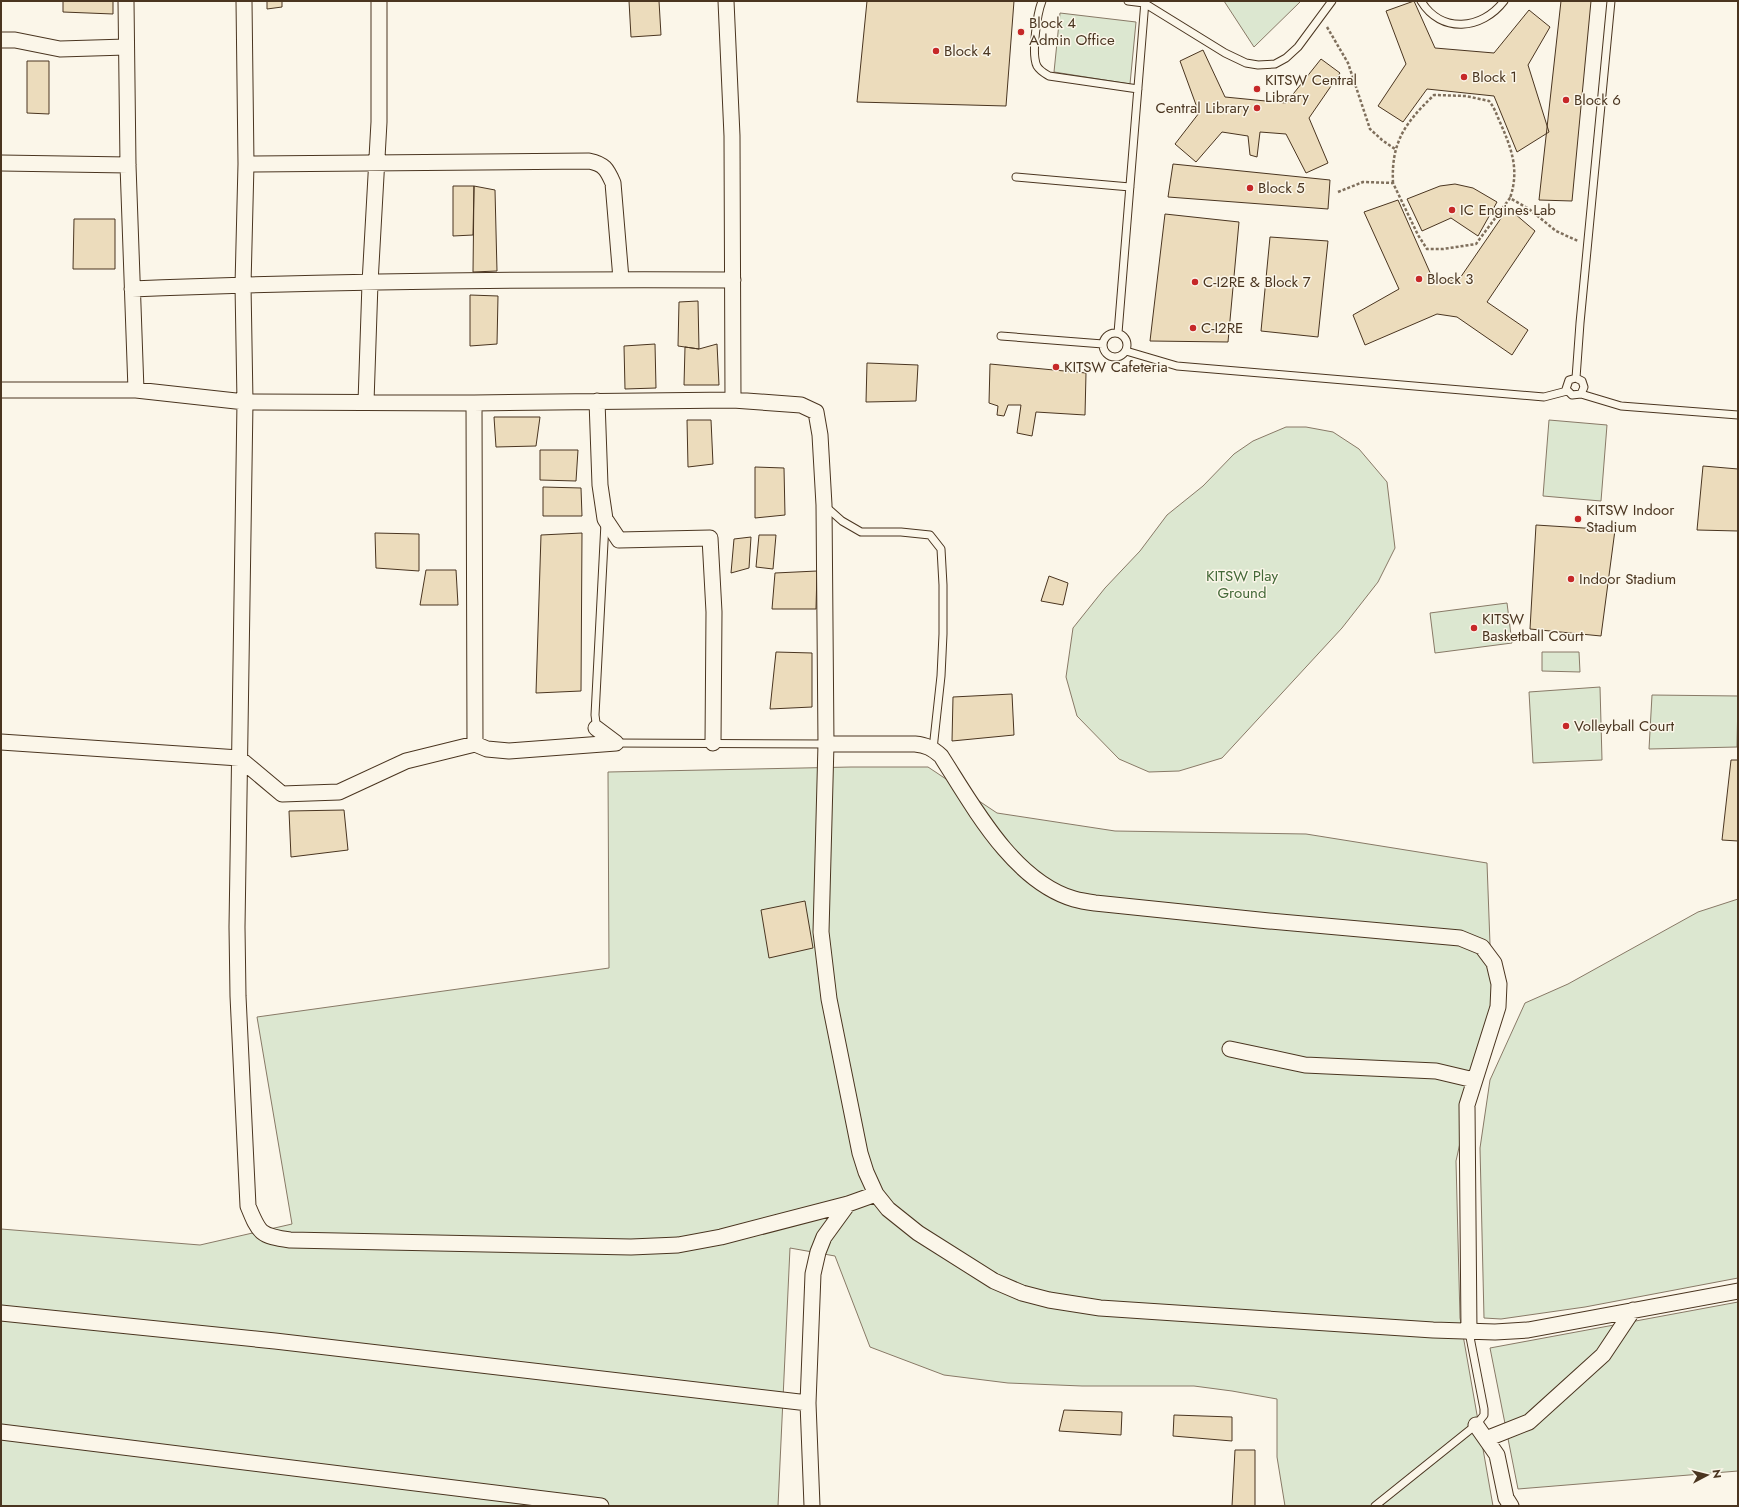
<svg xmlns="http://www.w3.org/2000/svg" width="1739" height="1507" font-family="Jost,sans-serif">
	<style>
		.green { fill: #dce7d0; stroke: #887966 }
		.building { fill: #ecdcbc; stroke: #4a3520 }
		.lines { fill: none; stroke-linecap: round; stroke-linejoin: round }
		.service-casing { stroke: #4a3520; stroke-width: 9 }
		.minor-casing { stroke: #4a3520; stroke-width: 17 }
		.path { stroke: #7f6f5c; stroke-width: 2.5; stroke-dasharray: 3 2; stroke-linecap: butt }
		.service { stroke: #fbf6e9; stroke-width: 7 }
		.minor { stroke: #fbf6e9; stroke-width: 15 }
		.poi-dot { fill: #c62828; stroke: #fbf6e9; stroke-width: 1.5 }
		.labels { text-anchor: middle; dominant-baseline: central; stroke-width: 3; stroke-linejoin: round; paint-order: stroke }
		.poi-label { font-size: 15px; fill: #4a3520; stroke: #fbf6e9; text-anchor: start }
		.park-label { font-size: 15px; fill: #436837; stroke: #fbf6e9 }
	</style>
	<rect width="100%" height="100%" fill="#fbf6e9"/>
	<path class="green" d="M1224 1H1301L1254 47Z
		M1060 13 1136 22 1130 84 1054 72Z
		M1549 420 1607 425 1601 501 1543 496Z
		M1286 427H1306L1333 432 1359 449 1387 482 1395 548 1378 582 1342 628 1222 758 1179 771 1149 772 1119 759 1077 716 1066 677 1073 628 1105 588 1140 551 1167 515 1203 486 1234 454 1253 441Z
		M1507 603 1512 643 1435 653 1430 613Z
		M1542 652H1579L1580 672 1542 671Z
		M1600 687 1602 760 1533 763 1529 692Z
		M1652 695 1738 696 1737 747 1649 749Z
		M851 767H928L997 813 1115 831 1306 834 1487 863 1492 998 1456 1161 1460 1318 1493 1506H1285L1277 1457V1399L1232 1391 1194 1386H1082L1008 1383 944 1375 870 1347 835 1256 790 1248 778 1506H1V1229L200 1245 292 1224 257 1017 609 968 608 772Z
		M1738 899V1278L1585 1307 1501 1319 1484 1318 1480 1148 1490 1080 1525 1003 1568 984 1698 912Z
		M1738 1302V1471L1518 1489 1490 1348Z"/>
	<path class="building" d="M63 1H113V14L63 12Z
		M267 1H282V7L267 9Z
		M629 1H659L661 35 631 37Z
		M867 1H1014L1006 106 857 102Z
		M1414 1 1435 48 1494 53 1529 10 1550 27 1528 65 1549 132 1517 152 1494 96 1427 89 1403 122 1378 106 1406 64 1386 11Z
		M1561 1H1591L1572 201 1539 200Z
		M1203 50 1225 97 1286 103 1321 59 1340 73 1309 118 1328 163 1306 173 1286 134 1260 132 1257 157 1250 155 1248 136 1222 132 1196 162 1175 144 1199 113 1180 61Z
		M27 61H49V114L27 113Z
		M1173 164 1330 180 1328 209 1168 197Z
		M1455 184 1473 188 1497 202 1478 236 1451 218 1422 231 1407 199 1440 186Z
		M453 186H474L473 235 453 236Z
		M474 186 495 190 497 271 473 272Z
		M1398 200 1432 277 1458 281 1508 208 1535 231 1487 302 1528 330 1512 355 1457 317 1437 314 1365 345 1353 315 1399 289 1364 212Z
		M1165 214 1239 222 1228 342 1150 341Z
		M74 219H115V269H73Z
		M1270 237 1328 241 1318 337 1261 331Z
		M470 295 498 296 497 344 470 346Z
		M698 301 699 349 678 346 679 302Z
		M655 344 656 388 625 389 624 346Z
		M717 344 719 385H684L685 347 699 349Z
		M867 363 918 365 916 401 866 402Z
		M990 364 1086 373 1085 415 1036 412 1032 436 1017 433 1021 405H1008L1004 416 997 415 998 406 989 403Z
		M494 417H540L536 446 496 447Z
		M687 420H711L713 464 688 467Z
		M540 450H578L576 481 540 480Z
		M1703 466 1738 469V531L1697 530Z
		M755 467 784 468 785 515 755 518Z
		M543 487 581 488 582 516H543Z
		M1536 525 1615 530 1601 636 1530 629Z
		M375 533 419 534V571L376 568Z
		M582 533 581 691 536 693 541 535Z
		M759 535H776L773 569 756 567Z
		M751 537 749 568 731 573 734 539Z
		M426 570H456L458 605H420Z
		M817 571 816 609H772L775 573Z
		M1049 576 1068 583 1063 605 1041 601Z
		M776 652 812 653V707L770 709Z
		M1012 694 1014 735 952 741 953 697Z
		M1731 760H1738V841L1722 840Z
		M344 810 348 850 291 857 289 811Z
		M805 901 813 948 769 958 761 910Z
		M1064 1410 1122 1412 1121 1435 1059 1431Z
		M1174 1415 1232 1417V1441L1173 1436Z
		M1235 1450H1255V1506H1232Z"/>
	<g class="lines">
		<defs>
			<path id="service" d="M1042 1C1037 14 1031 54 1037 66 1040 71 1044 73 1049 76L1138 89
				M1128 1 1144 3 1225 53 1246 63 1258 65 1275 64 1286 58 1298 47 1332 1
				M1421 1C1441 34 1482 30 1504 1
				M1016 177 1130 187
				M1103 345a12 12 0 1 1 24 0a12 12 0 1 1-24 0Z
				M1118 333 1145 1
				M1001 336 1103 344
				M1126 351 1177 366 1544 397 1567 391
				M1576 378 1580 323 1611 1
				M1581 394 1584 387 1582 381 1576 378 1569 380 1566 389 1572 395 1581 394 1621 406 1738 415
				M825 506 842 521 861 532H901L930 535 941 549 943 585V634L941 676 933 749
				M597 730 595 715 605 523
				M614 743 826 744
				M1375 1506 1476 1425 1484 1415V1409L1469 1332"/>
			<path id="minor" d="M244 1 246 164 243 285 245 402 237 927 238 996 248 1206C259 1233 260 1236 290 1240L631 1247 678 1245 721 1237 848 1204 876 1194
				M726 1 732 136 733 400
				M1 40H15L60 49 126 47
				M1 163 128 165
				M246 164 589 161C604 164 607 169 613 183L621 279
				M132 289C332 281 533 279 733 280
				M1 390H136L128 165 126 1
				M136 390 245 402 474 403 733 400 801 405 816 412 820 435 824 505 826 744 821 932 829 999 860 1153 866 1172 876 1194 888 1209 918 1233 994 1281 1022 1293 1049 1300 1100 1308 1433 1330 1495 1332 1528 1330 1738 1291
				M597 401 600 485 605 519 619 540 710 538 714 612 713 743
				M366 402 370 283 379 122V1
				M474 403 475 744 487 749 509 751 616 743 596 728
				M1 742 239 758 282 794 339 792 406 761 475 744
				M826 744H915C926 745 932 748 941 756 973 806 1013 881 1074 899 1081 901 1088 902 1095 903L1269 921 1460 938 1482 947 1494 963 1499 984 1498 1007 1467 1105 1469 1332
				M1230 1049 1305 1065 1436 1071 1474 1080
				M1 1313 275 1341 808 1403
				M1476 1425 1497 1455 1506 1498 1511 1506
				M1 1432 601 1506
				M1486 1439 1529 1422 1603 1355 1633 1310
				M812 1506 808 1403 813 1274 818 1252 824 1237 848 1204"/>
		</defs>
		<use href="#service" class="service-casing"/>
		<use href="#minor" class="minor-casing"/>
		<path class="path" d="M1327 27 1348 63 1370 129 1382 140 1395 149
			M1393 183C1391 142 1405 123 1434 95L1466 96 1489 101C1494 107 1496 113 1499 120 1511 147 1520 169 1510 198
			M1338 192 1363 182 1393 183 1418 235 1427 249H1443L1476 244 1510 198 1529 209 1556 231 1578 241"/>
		<use href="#service" class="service"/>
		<use href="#minor" class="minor"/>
	</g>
	<g class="poi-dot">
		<circle cx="1021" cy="32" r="4"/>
		<circle cx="936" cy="51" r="4"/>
		<circle cx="1464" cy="77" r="4"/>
		<circle cx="1257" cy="89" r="4"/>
		<circle cx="1566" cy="100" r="4"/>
		<circle cx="1257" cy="108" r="4"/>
		<circle cx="1250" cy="188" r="4"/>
		<circle cx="1452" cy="210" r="4"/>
		<circle cx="1419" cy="279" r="4"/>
		<circle cx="1195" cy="282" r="4"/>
		<circle cx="1193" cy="328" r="4"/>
		<circle cx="1056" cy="367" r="4"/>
		<circle cx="1578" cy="519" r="4"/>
		<circle cx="1571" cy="579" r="4"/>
		<circle cx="1474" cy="628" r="4"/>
		<circle cx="1566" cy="726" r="4"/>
	</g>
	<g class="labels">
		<g class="poi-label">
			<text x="1029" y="23">Block 4<tspan x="1029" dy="17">Admin Office</tspan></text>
			<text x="944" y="51">Block 4</text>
			<text x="1472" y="77">Block 1</text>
			<text x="1265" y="80">KITSW Central<tspan x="1265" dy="17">Library</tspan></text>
			<text x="1574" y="100">Block 6</text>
			<text x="1249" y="108" text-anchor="end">Central Library</text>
			<text x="1258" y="188">Block 5</text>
			<text x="1460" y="210">IC Engines Lab</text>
			<text x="1427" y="279">Block 3</text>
			<text x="1203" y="282">C-I2RE &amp; Block 7</text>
			<text x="1201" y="328">C-I2RE</text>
			<text x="1064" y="367">KITSW Cafeteria</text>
			<text x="1586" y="510">KITSW Indoor<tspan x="1586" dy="17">Stadium</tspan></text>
			<text x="1579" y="579">Indoor Stadium</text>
			<text x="1482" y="619">KITSW<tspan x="1482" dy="17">Basketball Court</tspan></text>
			<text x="1574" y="726">Volleyball Court</text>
		</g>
		<g class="park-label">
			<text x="1242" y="576">KITSW Play<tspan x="1242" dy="17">Ground</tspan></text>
		</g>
	</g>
	<rect width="1739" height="1507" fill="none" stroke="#4a3520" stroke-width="4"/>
	<g transform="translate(1707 1475) rotate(83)" stroke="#fbf6e9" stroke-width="3" paint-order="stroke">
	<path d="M0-3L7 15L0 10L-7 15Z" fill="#4a3520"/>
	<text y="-6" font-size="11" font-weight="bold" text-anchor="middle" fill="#4a3520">N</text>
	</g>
</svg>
